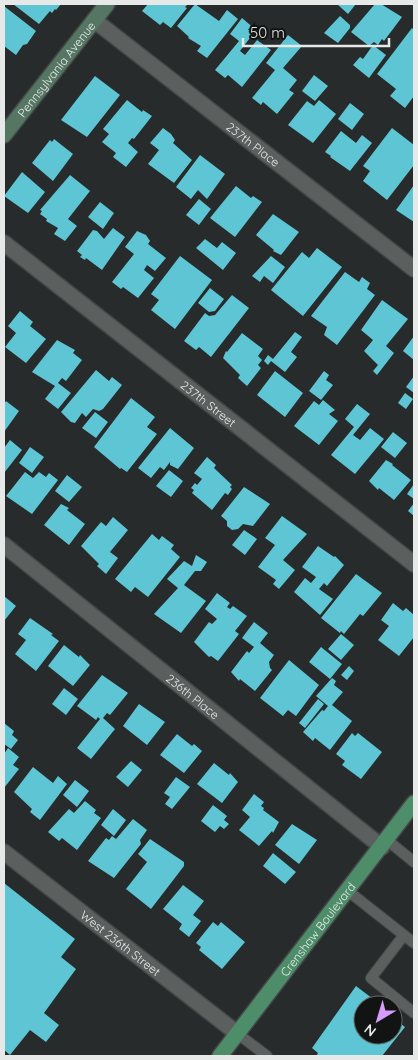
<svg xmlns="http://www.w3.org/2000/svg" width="418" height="1060" font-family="Quicksand,sans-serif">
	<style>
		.building { fill: #5dc5d3 }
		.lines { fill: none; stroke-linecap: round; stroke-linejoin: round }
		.lane-casing { stroke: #444746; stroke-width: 12 }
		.street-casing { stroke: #444746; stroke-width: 18 }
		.secondary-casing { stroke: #444746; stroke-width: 18 }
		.primary-casing { stroke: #444746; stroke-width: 18 }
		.lane { stroke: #5b5f5e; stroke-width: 10 }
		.street { stroke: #5b5f5e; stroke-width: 15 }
		.secondary { stroke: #547663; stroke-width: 15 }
		.primary { stroke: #4d8d69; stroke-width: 15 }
		.labels { text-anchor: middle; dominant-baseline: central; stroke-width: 5; stroke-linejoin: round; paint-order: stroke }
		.street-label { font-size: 12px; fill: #e7e9e8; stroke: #121313 }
	</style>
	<rect width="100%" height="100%" fill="#282b2b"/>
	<path class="building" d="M13 4H61L56 10 55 9 52 13 50 11 39 24Z
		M148 4H188L185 7 187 8 171 28 163 22 160 25 142 11Z
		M195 4 219 21 227 10 238 19 207 58 197 51 201 46 188 38 189 37 177 26Z
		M337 4H356L348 14Z
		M375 4H381L402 17 384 41 382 39 378 45 374 42 369 46 351 32Z
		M4 6 36 31 27 44 23 45 16 55 4 46Z
		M340 16 350 25V28L338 43 324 33Z
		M242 18 256 30 240 51 245 55 257 40 271 50 242 87 228 75 225 78 215 70 239 41 230 34Z
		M412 28 414 30V96L405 108 390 96 396 89 377 74Z
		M288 35 302 46 283 68 297 80 289 90 294 93 277 114 263 102 261 105 252 98 275 70 266 63Z
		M373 45 386 55 369 78 353 65 360 57 363 59Z
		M314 75 328 86 315 101 302 91Z
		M95 76 120 95 87 137 61 120Z
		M127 100 142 112 143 110 152 116 134 139 132 138 128 143 138 152 126 167 113 157 116 153 102 142 109 134 103 129Z
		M319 100 336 114 313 143 288 125 307 101 314 106Z
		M350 103 364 114 352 130 338 119Z
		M163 128 171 134 175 140 173 143 192 160 174 183 148 164 159 150 150 143Z
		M392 128 414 145V165L387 200 363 181 370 171 363 166Z
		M341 131 356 143 362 135 372 143 350 171 330 157 331 156 325 152Z
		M54 139 73 154 53 181 32 163 50 140 52 142Z
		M200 155 225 174 207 199 198 190 191 199 176 187Z
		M22 172 45 192 28 213 4 196Z
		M70 175 90 191 68 219 77 226 65 241 54 234 58 228 46 221 47 219 40 214 42 211 40 210Z
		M414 185V222L396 210Z
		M236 186 251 198 253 196 262 202 235 237 210 218Z
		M199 199 211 209 199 225 186 215Z
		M100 202 114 213 103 229 88 217Z
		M273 214 299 232 281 255 273 251 274 250 256 235Z
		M113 228 125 237 102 270 86 258 85 260 80 257 82 255 77 251 93 230 97 231 104 239Z
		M137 231 146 235 150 241 148 244 166 258 155 271 147 265 144 270 154 278 138 298 123 287 121 289 112 282 134 254 125 247Z
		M205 239 217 248 222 242 236 253 223 270 196 248Z
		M317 248 342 267 303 316 271 290 302 252 309 258Z
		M180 256 212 280 175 329 151 310 159 300 151 294Z
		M271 256 285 267 273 283 264 276 260 282 252 276Z
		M345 272 359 282 362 277 370 283 367 289 375 295 337 345 324 335 327 327 311 316Z
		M210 288 224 299 215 311 209 312 198 303Z
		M232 295 249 308 211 357 199 347 196 350 184 341 205 313 209 316 215 315Z
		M382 300 408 319 386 346 394 353 377 375 373 371 378 365 364 351 373 340 361 330Z
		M20 311 33 322 30 326 46 339 26 363 5 347 16 333 8 326Z
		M295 332 302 337 291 352 297 357 285 372 271 361 268 365 264 361 268 355 273 359Z
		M242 333 263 349 258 356 262 360 258 365 261 368 247 386 238 378 240 375 223 358 226 351 227 352Z
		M414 336V360L403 351Z
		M57 340 75 350 73 353 82 360 66 381 62 378 58 383 71 393 58 409 45 399 55 386 32 372Z
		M96 370 109 381 112 377 122 385 103 409 99 411 93 409 86 417 82 413 75 423 71 422 61 412Z
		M275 371 303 393 285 417 257 395Z
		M324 371 329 375 326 380 333 385 321 400 309 391Z
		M414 376V393L406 387Z
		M405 393 413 399 406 409 398 403Z
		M131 398 155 417 147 427 157 434 127 472 121 468 120 469 94 447Z
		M323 400 335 410 329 414 338 421 319 445 294 426 314 401 319 405Z
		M6 401 19 411 4 432V404Z
		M357 404 370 414 353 435 360 440 370 428 384 439 355 474 331 455 354 427 345 419Z
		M95 412 108 422 96 438 82 428Z
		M170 428 194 448 178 469 170 465V462L164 470 160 467 151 478 138 468Z
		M393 432 407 443 395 458 381 447Z
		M10 440 22 450 4 473V448Z
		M30 447 44 457 32 473 19 463Z
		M207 457 216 465 214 468 232 485 230 487 232 489 228 495 225 493 212 510 192 493 194 490 191 488 195 483 197 485 202 479 194 473Z
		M386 460 393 464 392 465 411 480 394 500 379 488 378 490 369 481Z
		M169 470 183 481 171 497 156 486Z
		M25 472 33 478 39 472 46 477 49 473 58 480 32 514 6 496Z
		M67 475 82 487 69 502 55 491Z
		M414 484V499L407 494Z
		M244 487 270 504 253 526 243 524 238 529 232 530 227 526V521L221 516Z
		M414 503V516L408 511Z
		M61 504 69 508 67 510 85 524 69 545 44 525Z
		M282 516 307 534 283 560 295 570 279 589 273 584 276 580 258 567 275 545 265 538Z
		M113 517 128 530 110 552 118 558 106 574 97 566 99 564 81 546 101 522 106 526Z
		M244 530 257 539 245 555 232 545Z
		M152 534 159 540 162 536 174 545 171 549 180 557 148 597 135 587 131 592 115 579Z
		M318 546 334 557 335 556 344 565 327 586 324 583 319 589 333 599 320 615 294 592 305 578 311 583 316 577 302 567Z
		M196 555 207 562 201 571H195L184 585 206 601 181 633 154 614 178 588 167 579 184 561 192 566Z
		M356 574 382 593 363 616 360 614 344 634 341 631 340 633 321 618Z
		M217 593 230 603 227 607 230 609 233 606 247 616 235 631 239 634 218 661 211 656 209 657 194 642 209 622 212 624 217 619 205 609Z
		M4 596 16 606 4 621Z
		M393 603 403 611 406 608 414 615V637L399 656 378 640 389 626 381 620Z
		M30 618 53 634 51 635 59 641 36 671 15 654 26 640 18 634Z
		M254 622 268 633 260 643 274 655 269 662 270 668 272 670 255 691 240 679 239 681 231 672 247 651 249 653 254 647 242 638Z
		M341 634 354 645 341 660 328 649Z
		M64 645 79 657 80 655 90 665 73 686 48 666Z
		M321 647 342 664 330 679 309 662Z
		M289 660 319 685 296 716 288 710 283 716 260 698Z
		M349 666 354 671 347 680 341 675Z
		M102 675 128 693 110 715 107 713 103 718 115 729 91 759 77 748 100 719 98 717 96 720 77 706Z
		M332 678 336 681 334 685 343 692 332 705 352 721 330 750 315 738 313 741 303 732 322 710 324 711 328 706 316 696Z
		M64 688 78 699 66 715 52 704Z
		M318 699 324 704 305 728 299 723Z
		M139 704 165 722 147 745 123 726Z
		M4 723 14 731 12 735 18 740 11 749 4 744Z
		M352 733 355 736 358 733 382 752 361 779 342 765 345 761 336 754Z
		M177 734 192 746 194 744 202 751 184 773 160 755Z
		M8 748 19 757 13 765 19 769 4 788V754Z
		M131 761 142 770 128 787 116 777Z
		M214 763 229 775 230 773 238 782 222 803 197 784Z
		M33 767 53 783 58 776 67 784 40 820 30 812 32 809 14 792Z
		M176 777 190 787 172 809 165 804 170 797 164 793Z
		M75 780 89 791 77 807 63 795Z
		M254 794 264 802 261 806 264 808 263 810 279 822 273 833 272 831 259 846 239 830 250 817 242 810Z
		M85 801 96 810 94 813 101 818 77 850 62 838 59 841 48 832 69 809 74 813Z
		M213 805 227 816 224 820 229 824 224 829 220 826 215 832 201 821Z
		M113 809 126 820 114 836 101 825Z
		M133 819 147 830 140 840 141 844 114 878 88 861 106 838 109 840 112 836 116 839Z
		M292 824 317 840 299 864 275 845Z
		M150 839 184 862V866L151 909 126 889 147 862 138 854Z
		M273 853 296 872 285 884 263 866Z
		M4 883 75 939 61 957 76 969 44 1013 59 1025 46 1042 30 1030 10 1055 4 1050Z
		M183 885 204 901 193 915 201 921 189 937 179 929 182 924 163 909Z
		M213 922 218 926 221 922 245 942 222 969 199 950 201 947 196 943Z
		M356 986 381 1005H363V1035H393V1018L405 1027 382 1056H316L318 1053 312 1048Z"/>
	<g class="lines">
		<defs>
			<path id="lane" d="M387 840 414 862
				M348 891 414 943
				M404 935 371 978 414 1013
				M238 1034 267 1056"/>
			<g id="street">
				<path id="s1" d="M94 20 414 269"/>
				<path id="s2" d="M4 243 414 564"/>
				<path id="s3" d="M4 545 382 847"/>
				<path id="s4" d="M4 852 238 1034"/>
			</g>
			<g id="secondary">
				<path id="s5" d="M4 135 107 4"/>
			</g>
			<g id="primary">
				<path id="s6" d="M220 1056 414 803"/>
			</g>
		</defs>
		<use href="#lane" class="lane-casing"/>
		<use href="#street" class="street-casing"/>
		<use href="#secondary" class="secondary-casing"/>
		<use href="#primary" class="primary-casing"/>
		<use href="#lane" class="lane"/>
		<use href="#street" class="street"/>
		<use href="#secondary" class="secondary"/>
		<use href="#primary" class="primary"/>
	</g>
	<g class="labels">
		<g class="street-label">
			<text stroke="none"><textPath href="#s5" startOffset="84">Pennsylvania Avenue</textPath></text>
			<text stroke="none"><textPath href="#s1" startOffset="202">237th Place</textPath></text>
			<text stroke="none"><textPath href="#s2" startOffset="260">237th Street</textPath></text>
			<text stroke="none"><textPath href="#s3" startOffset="242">236th Place</textPath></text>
			<text stroke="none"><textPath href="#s6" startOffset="160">Crenshaw Boulevard</textPath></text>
			<text stroke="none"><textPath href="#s4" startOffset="148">West 236th Street</textPath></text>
		</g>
	</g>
	<rect width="418" height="1060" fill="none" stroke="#e7e9e8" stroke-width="10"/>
	<g transform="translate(378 1020) rotate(218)"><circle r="24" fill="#121313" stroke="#676968"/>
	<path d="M0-4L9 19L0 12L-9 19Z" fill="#d59bfa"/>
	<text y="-8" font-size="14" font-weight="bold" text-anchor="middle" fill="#e7e9e8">N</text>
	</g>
	<path d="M243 38v8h146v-8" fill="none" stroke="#e7e9e8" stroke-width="2.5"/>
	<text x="250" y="38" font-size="15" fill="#e7e9e8" stroke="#121313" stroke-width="4" paint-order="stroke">50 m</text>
</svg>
